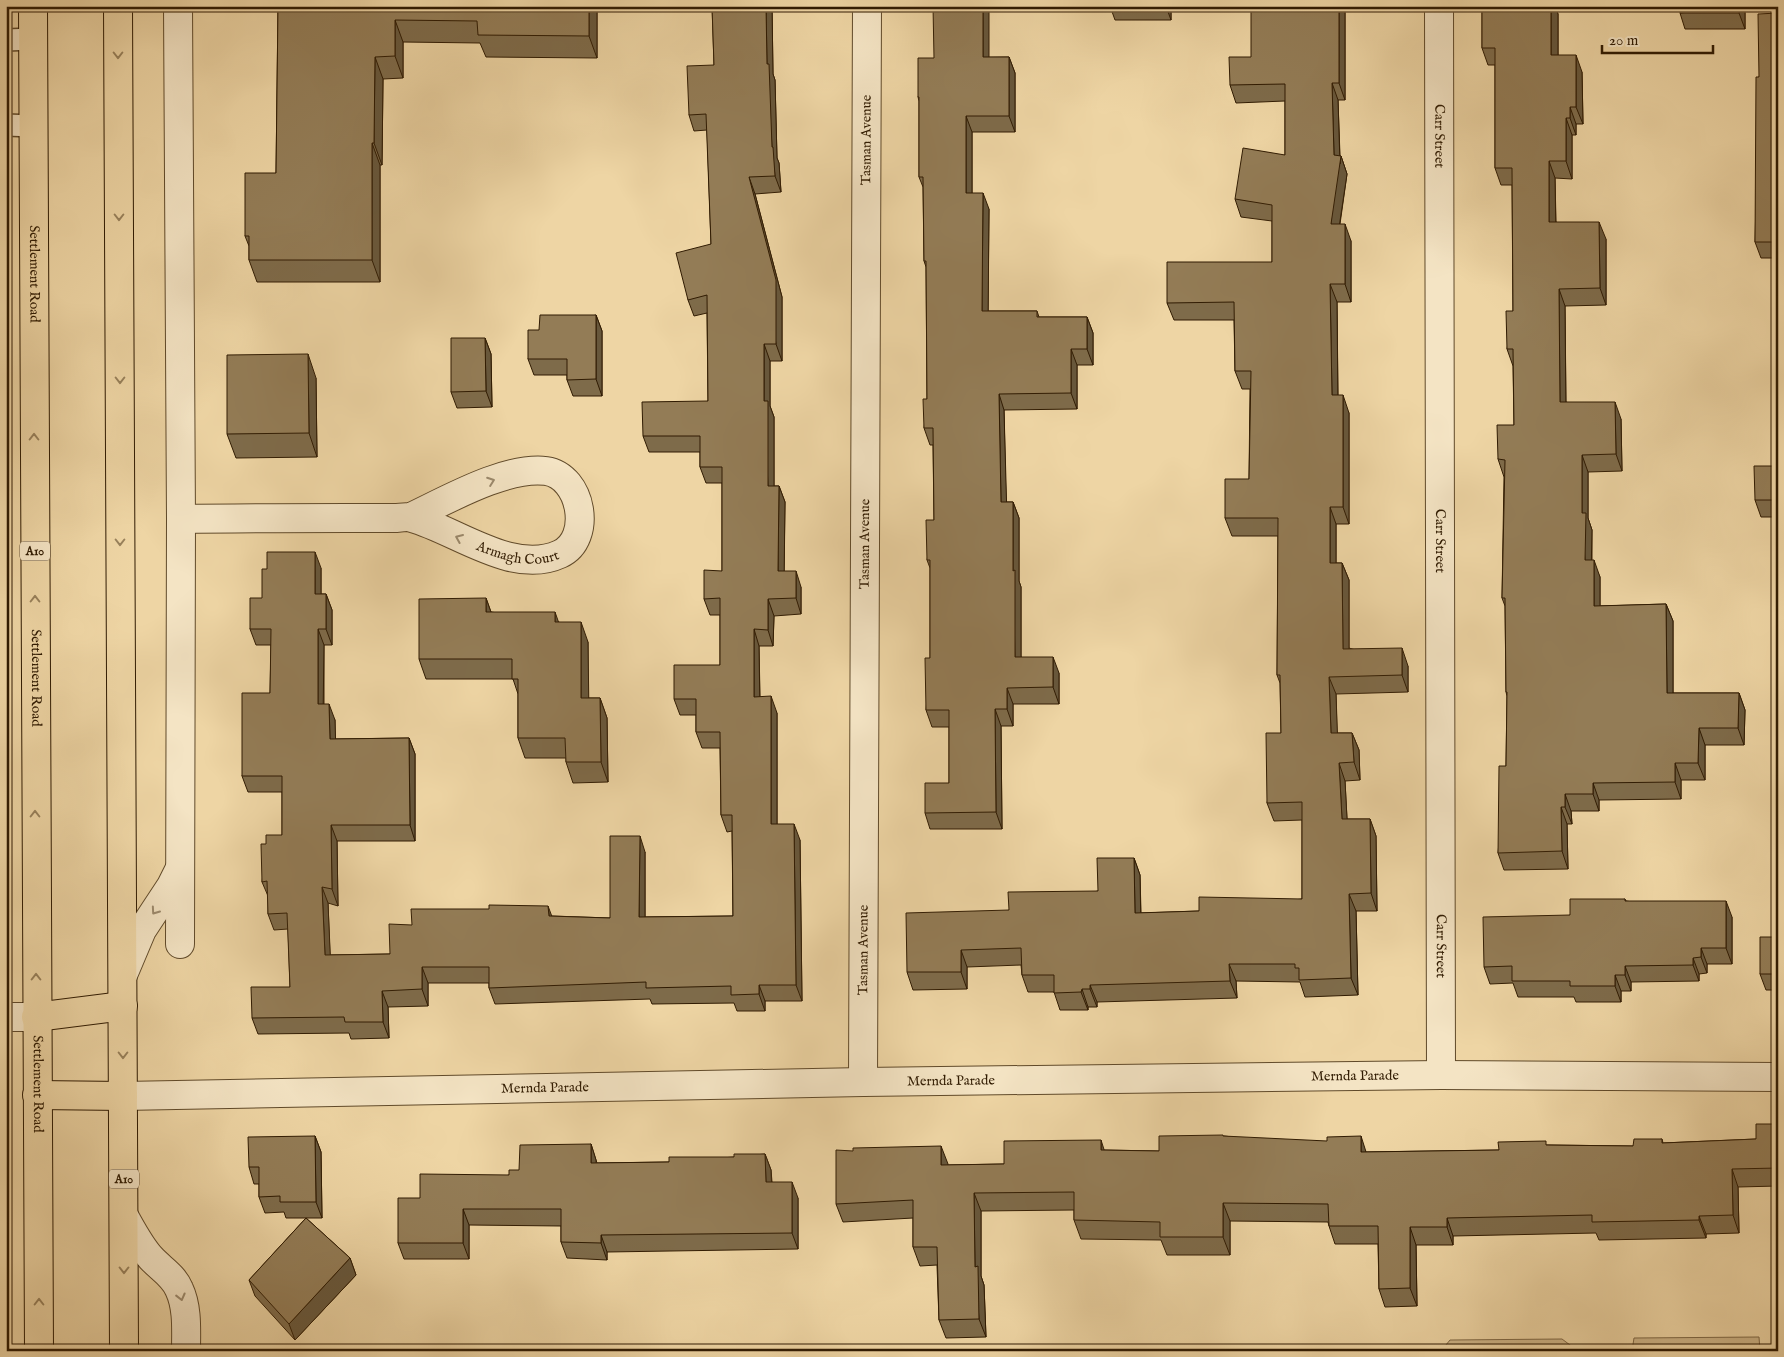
<svg xmlns="http://www.w3.org/2000/svg" width="1784" height="1357" font-family="'IM FELL English',serif">
	<style>
		.green { fill: #ceb588; stroke: #7f6845 }
		.lines { fill: none; stroke-linecap: round; stroke-linejoin: round }
		.lane-casing { stroke: #604a2a; stroke-width: 24 }
		.street-casing { stroke: #604a2a; stroke-width: 30 }
		.highway-casing { stroke: #301b02; stroke-width: 30 }
		.lane { stroke: #f4e4c4; stroke-width: 21 }
		.street { stroke: #f4e4c4; stroke-width: 28 }
		.highway { stroke: #eed5a4; stroke-width: 28 }
		.wall { fill: #7e6b4a; stroke: #301b02 }
		.shaded-wall { fill: #67573c; stroke: #301b02 }
		.building { fill: #937c56; stroke: #301b02 }
		.oneway { stroke: #98815b }
		.oneway2 { stroke: #9c8a6d }
		.labels { text-anchor: middle; dominant-baseline: central; stroke-width: 4; stroke-linejoin: round; paint-order: stroke }
		.shield { fill: #f4e4c4; stroke: #6b573c; stroke-width: 1 }
		.shield-label { font-size: 12px; font-weight: bold; fill: #301b02 }
		.street-label { font-size: 14px; fill: #301b02; stroke: #f4e4c4 }
	</style>
	<rect width="100%" height="100%" fill="#eed5a4"/>
	<filter id="stains"><feTurbulence type="fractalNoise" baseFrequency=".004" numOctaves="4"/><feColorMatrix values="0 0 0 0 .2 0 0 0 0 .09 0 0 0 0 .02 0 0 0 .5 -.17"/></filter>
	<radialGradient id="worn" r=".72"><stop offset=".6" stop-color="#630" stop-opacity="0"/><stop offset="1" stop-color="#630" stop-opacity=".3"/></radialGradient>
	<path class="green" d="M1759 1337 1760 1351H1632L1634 1338Z
		M1562 1339 1578 1351H1441L1450 1340Z"/>
	<g class="lines">
		<defs>
			<path id="lane" d="M6 40 33 39
				M6 125 34 126"/>
			<g id="street">
				<path d="M178 6 181 519 180 944"/>
				<path id="s1" d="M1439 6 1441 1075"/>
				<path id="s2" d="M181 519C237 518 292 518 348 518 363 518 378 518 394 518 400 518 407 516 412 518 456 530 513 576 560 554 593 539 582 476 546 471 506 466 447 500 411 517"/>
				<path d="M123 975 142 930 171 886 179 870"/>
				<path d="M6 1017H36"/>
				<path id="s3" d="M863 1082 867 6"/>
				<path id="s4" d="M123 1096 863 1082 1441 1075 1778 1077"/>
				<path d="M124 1216C132 1230 140 1246 151 1258 161 1269 173 1275 179 1289 188 1308 186 1331 186 1351"/>
			</g>
			<g id="highway">
				<path id="s5" d="M33 6 39 1351"/>
				<path d="M118 6 124 1351"/>
				<path d="M36 1017 123 1006"/>
				<path d="M37 1095 123 1096"/>
			</g>
		</defs>
		<use href="#lane" class="lane-casing"/>
		<use href="#street" class="street-casing"/>
		<use href="#highway" class="highway-casing"/>
		<use href="#lane" class="lane"/>
		<use href="#street" class="street"/>
		<use href="#highway" class="highway"/>
	</g>
	<path class="wall" d="M278 6H597V58L486 57 480 43 403 42V78L383 79 382 165H380V282H257L249 260V246L245 236 276 173Z
		M712 6H772L773 74 775 80 777 158 779 163 781 192 755 194 782 297V361H770V406L774 417V486H779L785 502 784 571 801 587V614L774 616 773 646H759L760 697 777 713V824L800 840 802 1001H765V1011H737L734 1003 652 1004 650 999 495 1004 489 988V983H428V1006L388 1007 389 1038 351 1039 349 1033 258 1034 252 1018 290 987 288 929 274 930 268 914V896L262 882 266 844 282 835V792H248L242 776 270 693 271 645H256L250 629 262 598 321 568V594H326L332 610V645H324V704L335 720V739L409 738 415 754V841H337L338 906 328 903 330 955 390 954 412 925 552 916 610 918 645 852V917L733 916 732 831 727 832 721 815 720 748H702L696 732V715H680L674 699 720 665V615H710L704 599 722 571V483H706L700 467V452H649L643 436 708 401 707 313 694 316 688 300 711 244 707 130 694 131 689 115 714 65Z
		M1110 6H1171V20H1115Z
		M1345 6V100H1338L1340 156H1341L1347 174 1340 224 1351 241V302H1337L1338 395 1349 413V524H1336V563H1342L1349 580V648L1408 666V692L1336 694 1337 733H1352L1359 750 1360 780 1345 781 1347 819H1370L1376 836 1377 911H1356L1358 995 1305 997 1300 982 1236 981 1237 998 1097 1002V1007H1088V1010H1060L1054 992H1028L1022 975 1021 965 967 967V989L913 990 907 972 1009 910 1098 891 1134 858 1140 875 1141 913 1199 911 1302 899V820L1274 821 1267 803 1281 733 1280 683 1277 675 1278 536H1232L1225 518 1249 479 1250 389H1242L1235 371 1234 320H1174L1167 303 1272 262V221L1241 217 1235 199 1285 155V101L1236 103 1230 85 1251 57Z
		M1482 6H1555L1558 14V55L1582 72 1583 124H1576V135H1572V179L1555 178 1556 222 1606 239V305L1565 306 1566 402 1621 419 1622 471 1588 472V518L1592 530V560L1600 577V606L1666 604 1673 621V693H1739L1745 710 1744 745H1705V780H1681V799L1599 800V811H1571L1572 824H1567L1568 869 1504 870 1498 853 1506 766 1507 696 1506 692 1505 606 1502 598 1504 477 1498 459 1514 425 1513 366 1507 349 1513 311 1512 185H1501L1495 168V65H1488L1482 48Z
		M1745 6V29H1685L1680 13Z
		M1778 13V258H1761L1755 242 1759 77Z
		M1009 57 1015 73V132H972V193L989 209 988 311H1037L1039 317H1087L1093 333V365H1077V409L1004 410 1006 502H1013L1019 518V581L1021 587V657L1059 673V704H1013V726H1001L1002 829H930L925 813 949 783V727H932L926 710 930 658V568L927 560 934 520 933 445H930L924 428 927 399 926 267 924 261 923 187 919 177V101L918 97 934 58Z
		M596 315 602 331V396H573L567 380V375H534L528 359 539 330Z
		M485 338 491 354 492 407 457 408 451 392Z
		M316 378 317 457 236 458 227 434Z
		M1778 466V517H1761L1755 500Z
		M486 598 491 612 559 622 588 642V698H600L607 718 608 782 573 783 566 762V758H525L518 738V694L513 679H426L419 659Z
		M1625 899 1626 901 1732 917V964H1707V973L1699 974V981L1631 982V991H1621V1002H1576L1574 997H1518L1513 983 1490 984 1484 967 1570 915Z
		M1778 937V990H1766L1760 974Z
		M1778 1124V1186L1738 1187 1739 1233 1706 1234V1238L1599 1240 1596 1233 1453 1236V1245H1416L1417 1306 1385 1307 1379 1289 1378 1244H1335L1329 1226 1328 1222 1230 1221V1255H1167L1161 1240 1081 1239 1074 1220V1210L981 1211V1276L984 1285 986 1337 946 1338 939 1320 937 1265 920 1266 913 1247V1218L843 1222 836 1204 948 1165 1004 1164 1104 1150 1159 1151 1224 1136 1366 1152 1499 1150 1547 1145 1633 1146 1662 1139 1663 1143 1756 1139Z
		M315 1136 321 1152 322 1218H306L350 1258 356 1275 295 1340 255 1296 249 1280 306 1218H286L284 1212 265 1213 259 1197V1184H254L249 1167Z
		M591 1144 596 1160 597 1163 669 1162 734 1157 765 1154 771 1170 772 1182 798 1198V1249L607 1252V1260L567 1258 561 1242V1226L469 1225V1259H404L398 1243 420 1198 509 1175Z"/>
	<path class="shaded-wall" d="M589 6H597V58L589 36Z
		M766 6H772L773 74 775 80 777 158 779 163 781 192 775 176 772 147 767 64Z
		M983 6H989V74L983 57Z
		M1166 6H1171V20Z
		M1339 6H1345V100L1339 83Z
		M1551 6H1555L1558 14V72L1551 55Z
		M1739 6H1745V29L1739 13Z
		M395 20 403 42V78L395 56Z
		M1576 55 1582 72 1583 124 1576 107Z
		M375 57 383 79 382 165 374 143Z
		M1009 57 1015 73V132L1009 116Z
		M1332 83 1338 100 1340 164 1341 156 1347 174 1337 241 1331 224 1334 155Z
		M1570 107 1576 124V135L1570 118Z
		M966 116 972 132V209L966 193Z
		M1566 118 1572 135V179L1566 161Z
		M372 143 380 165V282L372 260Z
		M1549 161 1555 178 1556 239 1549 222Z
		M749 177 755 194 782 297V361L776 344Z
		M983 193 989 209 988 328 982 311Z
		M1599 222 1606 239V305L1600 288Z
		M1345 224 1351 241V302L1345 284Z
		M1330 284 1337 302 1338 412 1332 395Z
		M1559 289 1565 306 1566 419 1560 402Z
		M596 315 602 331V396L596 379Z
		M1087 317 1093 333V365L1087 349Z
		M485 338 491 354 492 407 486 391Z
		M764 344 770 361V406L774 417V502L768 486 764 401Z
		M1071 349 1077 365V409L1071 393Z
		M308 354 316 378 317 457 309 433Z
		M999 394 1004 410 1007 518 1001 502Z
		M1343 395 1349 413V524L1343 507Z
		M1615 402 1621 419 1622 471 1616 454Z
		M1582 455 1588 472V518L1592 530 1591 577 1585 560 1582 513Z
		M779 486 785 502 784 587 778 571Z
		M1013 502 1019 518V581L1021 587V673L1015 657 1013 571Z
		M1330 507 1336 524V581L1330 563Z
		M315 552 321 568V610L315 594Z
		M1594 560 1600 577V623L1594 606Z
		M1342 563 1349 580V666L1343 649Z
		M796 571 801 587V614L796 598Z
		M326 594 332 610V645L326 629Z
		M486 598 493 618 486 612Z
		M768 599 774 616 773 646 768 630Z
		M1666 604 1673 621V710L1667 693Z
		M555 612 562 632 555 622Z
		M581 622 588 642 589 718 581 698Z
		M318 629 324 645 323 720 318 704Z
		M754 629 759 646 760 713 754 697Z
		M1402 648 1408 666V692L1402 675Z
		M1053 657 1059 673V704L1053 687Z
		M1329 677 1336 694 1338 750 1331 733Z
		M1007 688 1013 704V726L1007 709Z
		M1739 693 1745 710 1744 745 1738 728Z
		M771 696 777 713V840L771 824Z
		M600 698 607 718 608 782 601 762Z
		M329 704 335 720 336 755 330 739Z
		M995 709 1001 726 1002 829 996 812Z
		M1699 728 1705 745V780L1698 763Z
		M1352 733 1359 750 1360 780 1354 762Z
		M409 738 415 754V841L410 825Z
		M1339 763 1345 781 1348 837 1342 819Z
		M1675 763 1681 780V799L1675 782Z
		M1593 783 1599 800V811L1593 794Z
		M1565 794 1571 811 1572 824 1565 807Z
		M1561 807 1567 824 1568 869 1562 851Z
		M1370 819 1376 836 1377 911 1371 893Z
		M794 824 800 840 802 1001 796 985Z
		M331 825 337 841 338 906 332 889Z
		M640 836 645 852V933L639 917Z
		M1134 858 1140 875 1141 931 1135 913Z
		M322 887 328 903 331 972 325 955Z
		M1349 894 1356 911 1358 995 1351 978Z
		M1726 901 1732 917V964L1726 948Z
		M548 906 554 922 549 916Z
		M1701 948 1707 964V973L1701 957Z
		M961 950 967 967V989L961 972Z
		M1693 958 1699 974V981L1693 965Z
		M1229 964 1236 981 1237 998 1230 981Z
		M1625 966 1631 982V991L1625 975Z
		M422 967 428 983V1006L422 989Z
		M1615 975 1621 991V1002L1615 986Z
		M759 985 765 1001V1011L759 994Z
		M1090 985 1097 1002V1007L1090 989Z
		M1082 989 1088 1007V1010L1081 992Z
		M382 991 388 1007 389 1038 383 1022Z
		M315 1136 321 1152 322 1218 316 1202Z
		M1361 1136 1367 1155 1361 1152Z
		M1101 1140 1107 1159 1101 1150Z
		M591 1144 596 1160 597 1179 591 1163Z
		M941 1146 948 1164V1183L941 1165Z
		M765 1154 771 1170 772 1198 766 1182Z
		M1732 1169 1738 1187 1739 1233 1733 1215Z
		M792 1182 798 1198V1249L792 1233Z
		M974 1193 981 1211V1276L984 1285 986 1337 979 1319 975 1267Z
		M1223 1203 1230 1221V1255L1223 1237Z
		M463 1209 469 1225V1259L463 1243Z
		M1699 1216 1706 1234V1238L1699 1220Z
		M1447 1218 1453 1236V1245L1447 1227Z
		M1410 1227 1416 1245 1417 1306 1410 1288Z
		M601 1235 607 1252V1260L601 1243Z
		M350 1258 356 1275 295 1340 289 1324Z"/>
	<path class="building" d="M278 6H589V36L478 35 477 21 395 20V56L375 57 374 143H372V260H249V236H245V173H276Z
		M712 6H766L767 64H769L772 147H773L775 176 749 177 776 280V344H764V401H768V486H779L778 571H796V598L768 599V630L754 629V697L771 696V824H794L796 985H759V994L731 995V986L646 988V982L489 988V967H422V989L382 991 383 1022H345L344 1017 252 1018 251 987H290L287 913 268 914 267 881 262 882 261 844H266V835H282V776H242V693H270L271 629H250V598H262V569H267V552H315V594H326V629H318V704H329L330 739 409 738 410 825H331L332 889 322 887 325 955 390 954 389 924 412 925 411 909H489V905L548 906 549 916 610 918V836H640L639 917 733 916 732 815H721L720 732H696V699H674V665H720V598L704 599V570L722 571V467H700V436H643L642 402 708 401 707 295 688 300 676 253 711 244 706 114 689 115 687 66 714 65Z
		M933 6H983V57H1009V116H966V193H983L982 311H1037V317H1087V349H1071V393L999 394 1001 502H1013V571L1015 570V657H1053V687L1007 688V709H995L996 812 925 813V783H949V710H926L925 658H930V560H927L926 520H934L933 428H924L923 399H927L926 261H924L923 177H919V97H918V58H934Z
		M1251 6H1339V83H1332L1334 155 1341 156 1331 224H1345V284H1330L1332 395H1343V507H1330V563H1342L1343 649 1402 648V675L1329 677 1331 733H1352L1354 762 1339 763 1342 819H1370L1371 893 1349 894 1351 978 1299 980V968H1295V964H1229L1230 981 1090 985V989H1082L1081 992 1054 993V975H1022L1021 948 961 950V972H907L906 913 1009 910 1008 892 1098 891 1097 858H1134L1135 913 1199 911V897L1302 899V802L1267 803 1266 733H1281L1280 675H1277L1278 518H1225V479H1249L1251 371H1235L1234 302 1167 303V262H1272V205L1235 199 1243 148 1285 155V84L1230 85 1229 57H1251Z
		M1482 6H1551V55H1576V107H1570V118H1566V161H1549V222H1599L1600 288 1559 289 1560 402H1615L1616 454 1582 455V513H1586L1585 560H1594V606L1666 604 1667 693H1739L1738 728H1699L1698 763H1675V782L1593 783V794H1565V807H1561L1562 851 1498 853 1499 766H1506L1507 692H1506L1505 598H1502L1505 460 1498 459 1497 425H1514L1513 349H1507L1506 311H1513L1512 168H1495V48H1482Z
		M1680 6H1739V13H1680Z
		M1778 13V242H1755L1756 77H1759L1758 14Z
		M540 315H596V379L567 380V359H528V330H539Z
		M451 338H485L486 391 451 392Z
		M308 354 309 433 227 434V355Z
		M1754 466H1778V500H1755Z
		M486 598V612H555V622H581V698H600L601 762H566L565 738H518V679H512V659H419V599Z
		M1570 899H1625V901H1726V948H1701V957L1693 958V965L1625 966V975H1615V986H1570V981H1512V966L1484 967 1483 917 1570 915Z
		M1760 937H1778V974H1760Z
		M1756 1124H1778V1168L1732 1169 1733 1215 1699 1216V1220L1592 1222V1215L1447 1218V1227H1410V1288L1379 1289 1378 1226H1329L1328 1204 1223 1203V1237H1160V1222L1074 1220V1192L974 1193 975 1267 978 1266 979 1319 939 1320 937 1247H913V1200L836 1204V1150L853 1151V1148L941 1146V1165L1004 1164V1141L1101 1140V1150L1159 1151V1136L1223 1135V1136L1327 1141V1137L1361 1136V1152L1499 1150 1498 1142 1546 1141V1145L1633 1146 1634 1139H1662V1143L1756 1139Z
		M315 1136 316 1202H280V1196L259 1197V1167H249L248 1137Z
		M591 1144V1163L669 1162V1157H734V1154H765L766 1182H792V1233L601 1235V1243L561 1242V1209H463V1243H398V1198H420V1174L509 1175V1170H519L520 1145Z
		M306 1218 350 1258 289 1324 249 1280Z
		M345 1346V1351H287L288 1347Z
		M1033 1349H1074V1351H1033Z"/>
	<defs><path id="oneway-chevron" d="M-2-3.5L2.5 0L-2 3.5" fill="none" stroke-width="1.6" stroke-linecap="round" stroke-linejoin="round" transform="scale(1.25)"/></defs>
	<g class="oneway">
		<use href="#oneway-chevron" transform="translate(118 55) rotate(90)"/>
		<use href="#oneway-chevron" transform="translate(119 217) rotate(90)"/>
		<use href="#oneway-chevron" transform="translate(120 380) rotate(90)"/>
		<use href="#oneway-chevron" transform="translate(34 437) rotate(-90)"/>
		<use href="#oneway-chevron" transform="translate(120 542) rotate(90)"/>
		<use href="#oneway-chevron" transform="translate(35 599) rotate(-90)"/>
		<use href="#oneway-chevron" transform="translate(35 814) rotate(-90)"/>
		<use href="#oneway-chevron" transform="translate(36 977) rotate(-90)"/>
		<use href="#oneway-chevron" transform="translate(123 1055) rotate(90)"/>
		<use href="#oneway-chevron" transform="translate(124 1270) rotate(90)"/>
		<use href="#oneway-chevron" transform="translate(39 1302) rotate(-90)"/>
	</g>
	<g class="oneway2">
		<use href="#oneway-chevron" transform="translate(491 481) rotate(-20)"/>
		<use href="#oneway-chevron" transform="translate(459 538) rotate(-157)"/>
		<use href="#oneway-chevron" transform="translate(155 911) rotate(125)"/>
		<use href="#oneway-chevron" transform="translate(181 1297) rotate(76)"/>
	</g>
	<g class="labels">
		<g class="shield">
			<rect x="20" y="541.5" width="30" height="19" rx="4"/>
			<rect x="109" y="1169.5" width="30" height="19" rx="4"/>
		</g>
		<g class="shield-label">
			<text x="35" y="551">A10</text>
			<text x="124" y="1179">A10</text>
		</g>
		<g class="street-label">
			<text stroke="none"><textPath href="#s1" startOffset="130">Carr Street</textPath></text>
			<text stroke="none"><textPath href="#s3" startOffset="942">Tasman Avenue</textPath></text>
			<text stroke="none"><textPath href="#s5" startOffset="268">Settlement Road</textPath></text>
			<text stroke="none"><textPath href="#s1" startOffset="535">Carr Street</textPath></text>
			<text stroke="none"><textPath href="#s3" startOffset="538">Tasman Avenue</textPath></text>
			<text stroke="none"><textPath href="#s2" startOffset="344">Armagh Court</textPath></text>
			<text stroke="none"><textPath href="#s5" startOffset="672">Settlement Road</textPath></text>
			<text stroke="none"><textPath href="#s1" startOffset="940">Carr Street</textPath></text>
			<text stroke="none"><textPath href="#s3" startOffset="132">Tasman Avenue</textPath></text>
			<text stroke="none"><textPath href="#s4" startOffset="1232">Mernda Parade</textPath></text>
			<text stroke="none"><textPath href="#s4" startOffset="828">Mernda Parade</textPath></text>
			<text stroke="none"><textPath href="#s5" startOffset="1078">Settlement Road</textPath></text>
			<text stroke="none"><textPath href="#s4" startOffset="422">Mernda Parade</textPath></text>
		</g>
	</g>
	<rect width="1784" height="1357" fill="none" stroke="#eed5a4" stroke-width="25"/>
	<rect x="8" y="8" width="1769" height="1342" fill="none" stroke="#301b02" stroke-width="2.5"/>
	<rect x="12" y="12" width="1759" height="1332" fill="none" stroke="#301b02"/>
	<path d="M1602 45v8h111v-8" fill="none" stroke="#301b02" stroke-width="2.5"/>
	<text x="1609" y="45" font-size="15" fill="#301b02" stroke="#f4e4c4" stroke-width="4" paint-order="stroke">20 m</text>
	<rect width="100%" height="100%" filter="url(#stains)"/>
	<rect width="100%" height="100%" fill="url(#worn)"/>
</svg>
